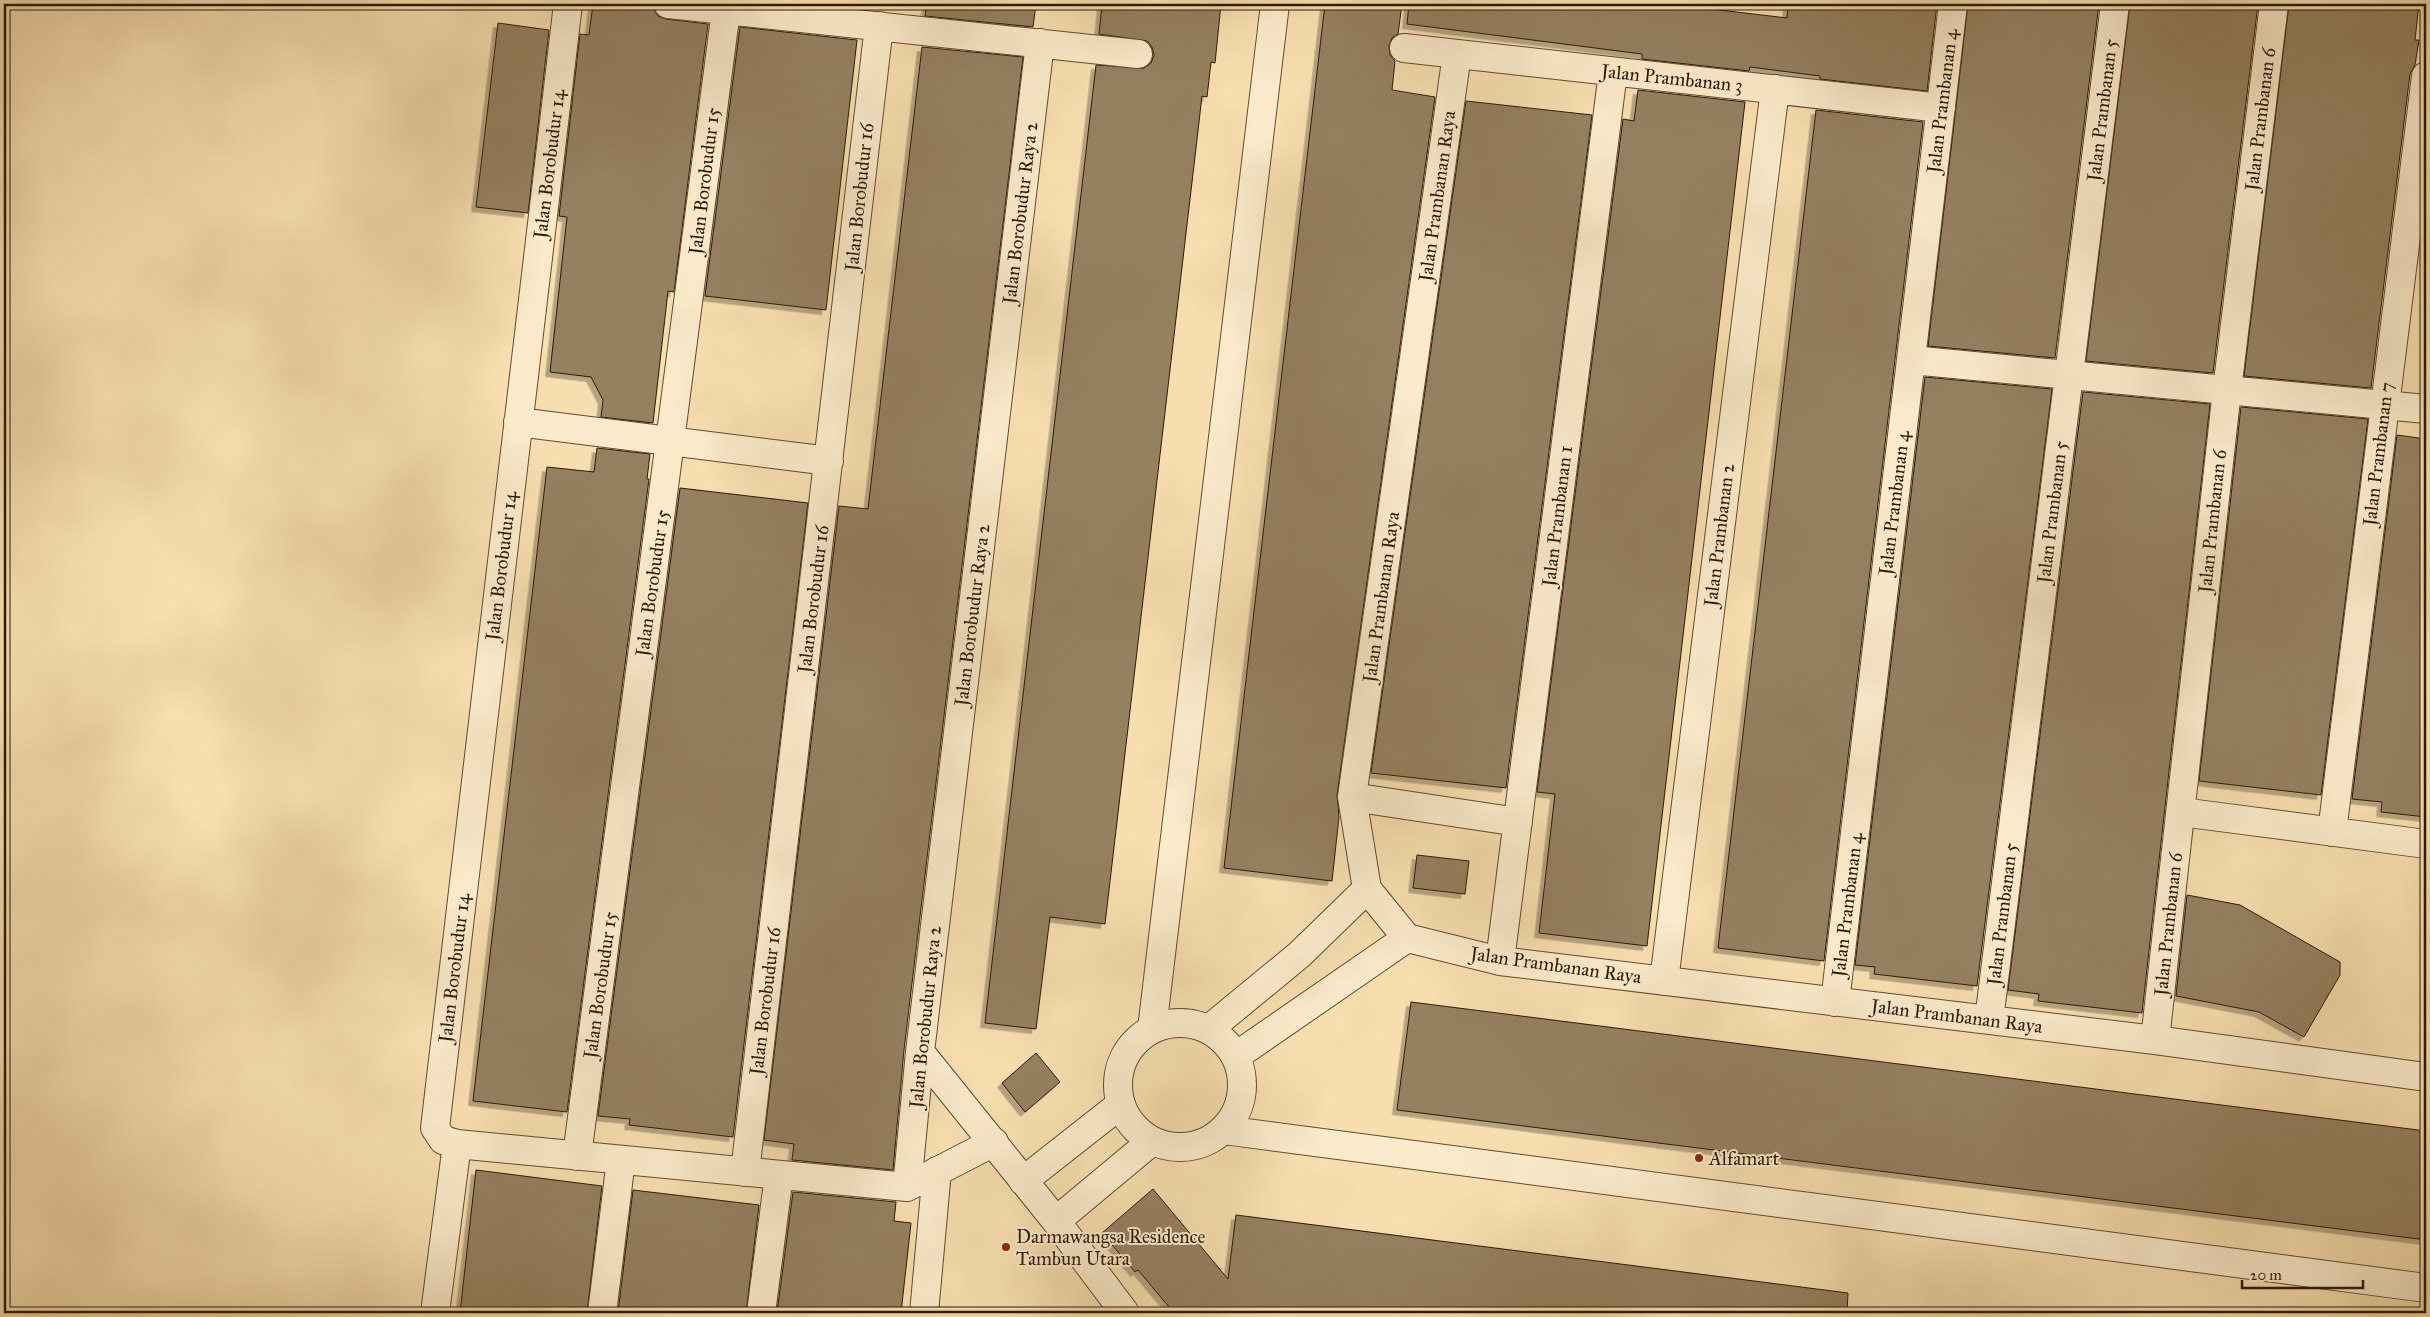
<svg xmlns="http://www.w3.org/2000/svg" width="2430" height="1317" font-family="'IM FELL Great Primer',serif">
	<style>
		.building { fill: #958060; stroke: #2b1a0b; filter: url(#shadow) }
		.lines { fill: none; stroke-linecap: round; stroke-linejoin: round }
		.minor-casing { stroke: #5e4b34; stroke-width: 30 }
		.minor { stroke: #faeaca; stroke-width: 28 }
		.poi-dot { fill: #8f2418; stroke: #faeaca; stroke-width: 2 }
		.labels { text-anchor: middle; dominant-baseline: central; stroke-width: 4; stroke-linejoin: round; paint-order: stroke }
		.street-label { font-size: 19px; fill: #2b1a0b; stroke: #faeaca }
		.poi-label { font-size: 19px; fill: #2b1a0b; stroke: #faeaca; text-anchor: start }
	</style>
	<defs>
		<filter id="shadow"><feDropShadow dx="-4.5" dy="4.5" stdDeviation="0" flood-color="#0004"/></filter>
	</defs>
	<rect width="100%" height="100%" fill="#f7deae"/>
	<filter id="stains"><feTurbulence type="fractalNoise" baseFrequency=".004" numOctaves="4"/><feColorMatrix values="0 0 0 0 .2 0 0 0 0 .09 0 0 0 0 .02 0 0 0 .5 -.17"/></filter>
	<radialGradient id="worn" r=".72"><stop offset=".6" stop-color="#630" stop-opacity="0"/><stop offset="1" stop-color="#630" stop-opacity=".3"/></radialGradient>
	<path class="building" d="M593 4 653 8 658 16 666 19 708 24 674 292 668 291 653 423 601 417 603 400 591 377 550 372 567 217 559 216 580 34 589 35Z
		M927 4H1036L1033 27 925 16Z
		M1102 4H1221L1215 63 1211 62 1207 97 1202 96 1194 165 1105 924 1050 917 1036 1029 985 1023 1096 65 1144 68 1151 63 1154 55 1152 47 1147 41 1099 34Z
		M1325 4H1402L1398 34 1392 38 1389 46 1390 55 1395 61 1392 90 1435 97 1337 795 1339 817 1332 881 1224 868Z
		M1409 4H1669L1787 18 1788 4H1937L1927 91 1820 79V76L1750 67 1749 71 1642 59V54L1407 24Z
		M1968 4H2099L2055 358 1928 346Z
		M2130 4H2258L2213 373 2086 361Z
		M2289 4H2419L2415 40H2419L2415 65 2410 74 2371 388 2244 376Z
		M498 23 549 30 528 213 476 207Z
		M740 27 857 40 826 310 705 296Z
		M922 47 1023 57 904 1050 893 1170 792 1160 794 1144 764 1140 839 506 868 509Z
		M1638 90 1745 102 1647 946 1539 933 1555 794 1537 792 1623 119 1634 121Z
		M1466 101 1592 115 1506 788 1371 773Z
		M1816 110 1923 122 1824 961 1718 948Z
		M1925 377 2052 389 1977 986 1874 974 1875 967 1855 965Z
		M2083 392 2210 404 2142 1013 2038 1001 2039 994 2008 990Z
		M2241 407 2368 419 2321 795 2199 781Z
		M2397 435 2426 439V817L2381 812 2382 802 2352 799Z
		M597 448 650 454 647 479H649L567 1112 473 1101 547 467 594 472Z
		M680 488 808 503 733 1137 629 1125 630 1119 598 1116Z
		M1417 855 1469 861 1465 894 1413 888Z
		M2187 895 2240 905 2340 962V975L2304 1037 2259 1012 2176 996Z
		M1411 1002 2426 1131V1240L1397 1110Z
		M1036 1053 1060 1082 1025 1112 1002 1083Z
		M476 1170 602 1186 587 1313H460Z
		M1153 1189 1228 1279 1236 1215 1848 1293 1847 1313H1174L1138 1270 1135 1272 1102 1233Z
		M633 1190 759 1205 746 1313H618Z
		M793 1192 896 1202 894 1221 911 1223 901 1313H777Z"/>
	<g class="lines">
		<defs>
			<path id="minor" d="M568 4 435 1128 443 1140 457 1144 907 1187 994 1142
				M668 4 1138 54
				M1404 48 1941 108
				M1457 54 1352 797 1367 889 1407 938 1500 961 2155 1040 2426 1077
				M1911 360 2426 409
				M518 422 829 461
				M1352 797 1518 822
				M2181 812 2426 844
				M2332 832 2426 76
				M1500 961 1613 72
				M1664 981 1775 89
				M1835 1002 1953 4
				M1989 1020 2115 4
				M1118 1085a62 62 0 1 1 124 0a62 62 0 1 1-124 0Z
				M1152 1029 1275 4
				M1209 1029 1299 955 1367 889
				M2155 1040 2227 390 2274 4
				M920 1052 1056 1221 1125 1313
				M1236 1056 1407 938
				M1224 1130 2426 1288
				M577 1156 726 10
				M745 1172 879 26
				M1023 1181 1121 1104
				M907 1187 920 1052 1040 43
				M1056 1221 1152 1141
				M435 1313 457 1144
				M602 1313 621 1160
				M761 1313 779 1175
				M924 1313 937 1171"/>
		</defs>
		<use href="#minor" class="minor-casing"/>
		<use href="#minor" class="minor"/>
	</g>
	<g class="poi-dot">
		<circle cx="1699" cy="1158" r="5"/>
		<circle cx="1006" cy="1247" r="5"/>
	</g>
	<g class="labels">
		<g class="street-label">
			<text transform="translate(1672 78) rotate(6)">Jalan Prambanan 3</text>
			<text transform="translate(1942 101) rotate(-83)">Jalan Prambanan 4</text>
			<text transform="translate(2102 110) rotate(-83)">Jalan Prambanan 5</text>
			<text transform="translate(2260 119) rotate(-83)">Jalan Prambanan 6</text>
			<text transform="translate(549 164) rotate(-83)">Jalan Borobudur 14</text>
			<text transform="translate(704 181) rotate(-83)">Jalan Borobudur 15</text>
			<text transform="translate(1437 196) rotate(-82)">Jalan Prambanan Raya</text>
			<text transform="translate(859 197) rotate(-84)">Jalan Borobudur 16</text>
			<text transform="translate(1020 213) rotate(-83)">Jalan Borobudur Raya 2</text>
			<text transform="translate(2378 454) rotate(-83)">Jalan Prambanan 7</text>
			<text transform="translate(1894 503) rotate(-83)">Jalan Prambanan 4</text>
			<text transform="translate(2052 512) rotate(-83)">Jalan Prambanan 5</text>
			<text transform="translate(1557 516) rotate(-83)">Jalan Prambanan 1</text>
			<text transform="translate(2212 521) rotate(-84)">Jalan Prambanan 6</text>
			<text transform="translate(1719 535) rotate(-83)">Jalan Prambanan 2</text>
			<text transform="translate(501 566) rotate(-83)">Jalan Borobudur 14</text>
			<text transform="translate(652 583) rotate(-82)">Jalan Borobudur 15</text>
			<text transform="translate(1381 597) rotate(-82)">Jalan Prambanan Raya</text>
			<text transform="translate(813 599) rotate(-83)">Jalan Borobudur 16</text>
			<text transform="translate(972 615) rotate(-83)">Jalan Borobudur Raya 2</text>
			<text transform="translate(1847 905) rotate(-83)">Jalan Prambanan 4</text>
			<text transform="translate(2002 914) rotate(-83)">Jalan Prambanan 5</text>
			<text transform="translate(2168 924) rotate(-84)">Jalan Prambanan 6</text>
			<text transform="translate(1556 965) rotate(8)">Jalan Prambanan Raya</text>
			<text transform="translate(454 968) rotate(-83)">Jalan Borobudur 14</text>
			<text transform="translate(600 985) rotate(-82)">Jalan Borobudur 15</text>
			<text transform="translate(765 1001) rotate(-83)">Jalan Borobudur 16</text>
			<text transform="translate(1957 1016) rotate(7)">Jalan Prambanan Raya</text>
			<text transform="translate(925 1017) rotate(-84)">Jalan Borobudur Raya 2</text>
		</g>
		<g class="poi-label">
			<text x="1709" y="1158">Alfamart</text>
			<text x="1016" y="1236">Darmawangsa Residence<tspan x="1016" dy="22">Tambun Utara</tspan></text>
		</g>
	</g>
	<rect width="2430" height="1317" fill="none" stroke="#f7deae" stroke-width="20"/>
	<rect x="5" y="5" width="2420" height="1307" fill="none" stroke="#2b1a0b" stroke-width="2.5"/>
	<rect x="10" y="10" width="2410" height="1297" fill="none" stroke="#2b1a0b"/>
	<path d="M2242 1280v8h121v-8" fill="none" stroke="#2b1a0b" stroke-width="2.5"/>
	<text x="2250" y="1280" font-size="15" fill="#2b1a0b" stroke="#faeaca" stroke-width="4" paint-order="stroke">20 m</text>
	<rect width="100%" height="100%" filter="url(#stains)"/>
	<rect width="100%" height="100%" fill="url(#worn)"/>
</svg>
